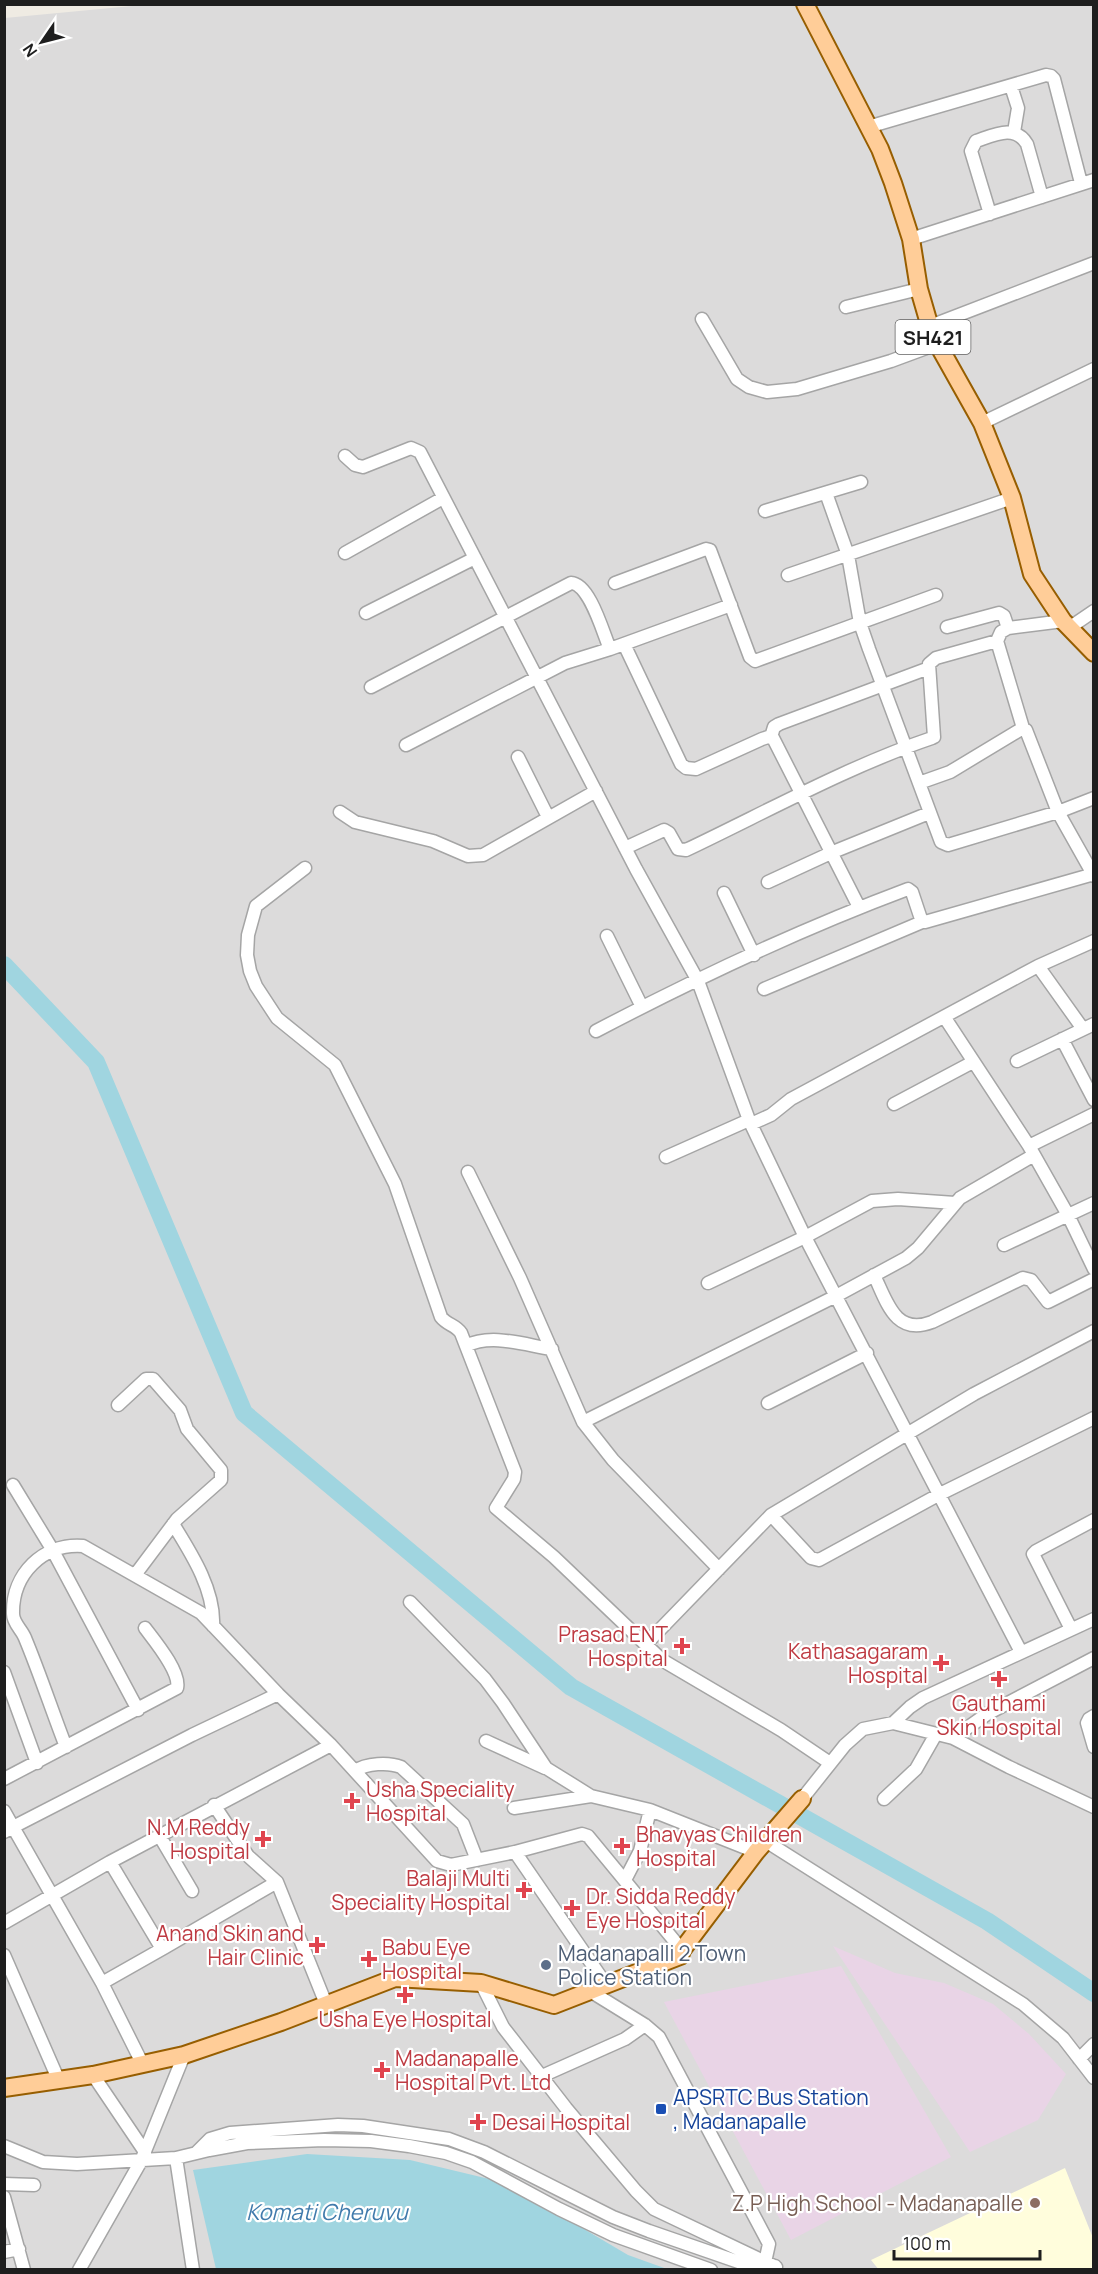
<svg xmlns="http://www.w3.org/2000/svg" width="1098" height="2274" font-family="Manrope,sans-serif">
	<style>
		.residential { fill: #dcdbdb }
		.industrial { fill: #e9d4e6 }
		.education { fill: #fffddc }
		.water { fill: #a0d5e0 }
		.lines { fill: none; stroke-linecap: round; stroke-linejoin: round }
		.river { stroke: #a0d5e0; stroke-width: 18 }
		.minor-casing { stroke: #a5a5a5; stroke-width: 15 }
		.major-casing { stroke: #975e00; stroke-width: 20 }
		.minor { stroke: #fff; stroke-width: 12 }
		.major { stroke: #ffcd98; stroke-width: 16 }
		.health-dot { fill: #e0444e; stroke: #fff; stroke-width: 2 }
		.service-dot { fill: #5c6f8a; stroke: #fff; stroke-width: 2 }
		.transit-dot { fill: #1a4fb4; stroke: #fff; stroke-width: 2 }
		.education-dot { fill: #8d6e63; stroke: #fff; stroke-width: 2 }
		.labels { text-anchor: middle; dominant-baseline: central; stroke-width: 4.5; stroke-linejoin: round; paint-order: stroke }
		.shield { fill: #fff; stroke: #626262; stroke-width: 1.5 }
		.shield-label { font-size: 20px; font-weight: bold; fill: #1e1e1e }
		.health-label { font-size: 21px; fill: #be3a42; stroke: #fff; text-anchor: start }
		.service-label { font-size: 21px; fill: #4e5e75; stroke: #fff; text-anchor: start }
		.transit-label { font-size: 21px; fill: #164399; stroke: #fff; text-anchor: start }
		.education-label { font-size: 21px; fill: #785e54; stroke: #fff; text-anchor: end }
		.water-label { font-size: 22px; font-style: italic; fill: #417bac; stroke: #fff }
	</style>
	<rect width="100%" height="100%" fill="#efebe3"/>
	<path class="residential" d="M153 4 1093 5V2269L5 2270V18Z"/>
	<path class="industrial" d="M833 1946 895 1973 944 1983 993 2004 1029 2034 1066 2074 1038 2120 970 2152Z
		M841 1966 951 2157 791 2240 664 2002Z"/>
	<path class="education" d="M1065 2168 1093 2238V2269L879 2270 871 2260Z"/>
	<path class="water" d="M307 2154 410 2160 506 2183 628 2255 667 2269H216L193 2170Z"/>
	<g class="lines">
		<path class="river" d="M4 965 96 1062 244 1413 571 1687 987 1921 1094 1993"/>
		<defs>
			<path id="minor" d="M1011 86 1018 108 1014 132
				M868 127 1046 75 1051 76 1054 79 1081 183
				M990 214 971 151 976 141C994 135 1015 124 1027 144L1042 197
				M911 239 1094 180
				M846 307 919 289
				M702 319 737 379 749 387 767 392 797 389 891 361 937 344
				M930 326 1094 263
				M982 423 1094 369
				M345 456 355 465 363 467 411 448 420 452 636 869 698 981 749 1120 805 1237 1021 1652
				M826 493 848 555 860 623 869 649 941 842 948 845 1058 812 1094 798
				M765 511 861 482
				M345 553 443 498
				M788 575 1012 498
				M615 583 706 549 710 550 750 657 755 661 936 595
				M366 613 475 558
				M947 627 999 613 1004 616 1008 628
				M1069 628 1094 611
				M624 644 681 764 686 768 696 769 762 739 768 737 773 738 859 907
				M371 687 571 583C590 584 603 633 610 649
				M1023 728 997 641 1001 632 1008 628 1063 621
				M771 737 774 727 779 724 929 668
				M406 745 565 663 610 649 731 605
				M518 757 548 817
				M919 783 950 772 1023 728 1026 730 1058 812 1094 876
				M340 812 355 822 433 841 468 856 483 855 596 791
				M625 848 664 830 669 833 678 849 686 850C766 812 849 766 932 738L934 737 929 664 936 658 997 641
				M305 868 256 906 248 935 247 955 250 971 256 986 277 1018 335 1065 395 1184 441 1317C447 1325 456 1325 461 1333L515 1472 514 1479 496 1508 554 1557 662 1660 781 1730 830 1763
				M768 882 833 852 929 813
				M724 893 754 955
				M607 936 642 1007
				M1038 966 1094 941
				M764 989 922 922
				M945 1018 1029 1146
				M596 1031C697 978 801 929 908 889L912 892 922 922H925L1094 874
				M1062 1039 1094 1100
				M1017 1061 1094 1024
				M894 1104 973 1062
				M1094 1114 1029 1146 1068 1215 1094 1269
				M751 1124 771 1115 791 1099 1038 966 1083 1029
				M666 1157 749 1120
				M468 1172 520 1278 583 1422 613 1460 719 1569
				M1004 1245 1094 1203
				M874 1275C887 1302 895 1336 932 1322L1023 1278 1031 1280 1048 1302 1094 1279
				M708 1283 805 1237 872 1201 898 1199 955 1203
				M466 1346C491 1333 525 1345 552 1349
				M768 1403 867 1353
				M118 1405 146 1379H153L180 1410 187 1429 221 1470V1480L177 1519 135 1575
				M583 1422 836 1296 906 1258 918 1248 960 1198 1034 1155
				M13 1485 52 1549 138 1710
				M771 1515 811 1558 819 1560 940 1494 1094 1418
				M173 1524C191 1553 215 1590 213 1626
				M410 1602 485 1679 503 1703 546 1768 591 1796 650 1810 756 1852
				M1071 1629 1033 1554 1036 1551 1094 1520
				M646 1644 771 1515 974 1394 1094 1331
				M4 1672 37 1763
				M1094 1716 1089 1719 1087 1723 1094 1747
				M893 1723 910 1707 923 1698 1094 1619
				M953 1738 987 1714 1094 1658
				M486 1741 545 1768
				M66 1747C52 1711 40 1674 25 1638 22 1630 13 1623 13 1614 12 1574 43 1543 83 1546L201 1613 278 1694 331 1745 437 1861 451 1865 515 1852 582 1834 588 1836 682 1950
				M355 1771C366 1763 389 1762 401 1767L463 1824 477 1860
				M4 1779 177 1688C181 1672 154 1640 145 1628
				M802 1799 845 1745 863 1729 893 1723 953 1738 1009 1767 1094 1807
				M884 1799 916 1769 936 1734
				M214 1805 248 1856 277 1882 326 2004
				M514 1808 591 1796
				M4 1811 13 1827 192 1735 278 1694
				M4 1832 13 1827 102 1983 142 2063
				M159 1835 192 1891
				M767 1842 1023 2004 1063 2038 1094 2078
				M515 1852 607 1986
				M110 1862 331 1745
				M625 1880 640 1851 650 1810
				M4 1923 110 1862 162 1949 277 1882
				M4 1955 59 2081
				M102 1983 162 1949
				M481 1983 503 2027 566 2108 636 2191 654 2209 776 2267
				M590 1991 645 2025 659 2037 769 2244 765 2262
				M1079 2059 1094 2044
				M93 2075 145 2152
				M542 2076 625 2039 645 2025
				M4 2146 43 2162 77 2164 176 2158 209 2150 247 2143 324 2140 371 2141 409 2146 446 2153 472 2162 559 2209 613 2235 711 2270
				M196 2153 210 2139 230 2133 338 2125 363 2126 449 2139 484 2152 613 2217 649 2231 756 2268 775 2266
				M176 2158 193 2270
				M4 2184 34 2185
				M4 2197 24 2270
				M4 2252 19 2249
				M79 2270 141 2161 184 2055"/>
			<path id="major" d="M805 4 880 149 893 183 911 239 919 289 932 334 982 423 1012 498 1032 574 1063 621 1094 653
				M4 2088 93 2075 184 2055 281 2022 395 1978 481 1983 554 2005 680 1956 682 1950 756 1852 802 1799"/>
		</defs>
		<use href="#minor" class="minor-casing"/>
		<use href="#major" class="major-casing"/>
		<use href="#minor" class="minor"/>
		<use href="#major" class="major"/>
	</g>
	<g class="health-dot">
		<path d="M679 1637h6v6h6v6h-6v6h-6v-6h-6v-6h6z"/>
		<path d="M938 1654h6v6h6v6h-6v6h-6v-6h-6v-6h6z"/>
		<path d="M996 1670h6v6h6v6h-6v6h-6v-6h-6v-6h6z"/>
		<path d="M349 1792h6v6h6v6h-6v6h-6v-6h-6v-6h6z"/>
		<path d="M260 1830h6v6h6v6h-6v6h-6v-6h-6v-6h6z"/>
		<path d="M619 1837h6v6h6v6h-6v6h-6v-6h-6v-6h6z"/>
		<path d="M521 1881h6v6h6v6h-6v6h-6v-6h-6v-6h6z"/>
		<path d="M569 1899h6v6h6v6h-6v6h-6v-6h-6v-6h6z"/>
		<path d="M314 1936h6v6h6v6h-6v6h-6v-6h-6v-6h6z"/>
		<path d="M366 1950h6v6h6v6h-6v6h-6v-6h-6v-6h6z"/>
		<path d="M402 1986h6v6h6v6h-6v6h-6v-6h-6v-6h6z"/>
		<path d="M379 2061h6v6h6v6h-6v6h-6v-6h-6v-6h6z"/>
		<path d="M475 2113h6v6h6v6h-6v6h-6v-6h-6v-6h6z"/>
	</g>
	<circle class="service-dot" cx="546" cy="1965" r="6"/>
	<rect class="transit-dot" x="655" y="2103" width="12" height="12" rx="3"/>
	<circle class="education-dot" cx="1035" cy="2203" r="6"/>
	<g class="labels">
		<rect class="shield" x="895.5" y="320" width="75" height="34" rx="4.5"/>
		<g class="shield-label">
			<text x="933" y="337">SH421</text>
		</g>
		<g class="health-label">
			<text x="668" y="1634" text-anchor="end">Prasad ENT<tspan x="668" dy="24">Hospital</tspan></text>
			<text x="928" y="1651" text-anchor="end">Kathasagaram<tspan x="928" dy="24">Hospital</tspan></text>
			<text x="999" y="1703" text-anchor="middle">Gauthami<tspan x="999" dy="24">Skin Hospital</tspan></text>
			<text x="366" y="1789">Usha Speciality<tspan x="366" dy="24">Hospital</tspan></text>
			<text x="250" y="1827" text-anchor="end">N.M Reddy<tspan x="250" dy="24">Hospital</tspan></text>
			<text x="636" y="1834">Bhavyas Children<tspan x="636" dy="24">Hospital</tspan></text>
			<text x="510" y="1878" text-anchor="end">Balaji Multi<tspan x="510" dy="24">Speciality Hospital</tspan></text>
			<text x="586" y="1896">Dr. Sidda Reddy<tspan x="586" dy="24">Eye Hospital</tspan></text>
			<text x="304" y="1933" text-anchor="end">Anand Skin and<tspan x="304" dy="24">Hair Clinic</tspan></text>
			<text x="382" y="1947">Babu Eye<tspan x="382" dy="24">Hospital</tspan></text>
			<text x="405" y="2019" text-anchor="middle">Usha Eye Hospital</text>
			<text x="395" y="2058">Madanapalle<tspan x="395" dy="24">Hospital Pvt. Ltd</tspan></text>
			<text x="492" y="2122">Desai Hospital</text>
		</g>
		<g class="service-label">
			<text x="558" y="1953">Madanapalli 2 Town<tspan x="558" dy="24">Police Station</tspan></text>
		</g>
		<g class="transit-label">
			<text x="673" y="2097">APSRTC Bus Station<tspan x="673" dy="24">, Madanapalle</tspan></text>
		</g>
		<g class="education-label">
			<text x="1023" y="2203">Z.P High School - Madanapalle</text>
		</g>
		<g class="water-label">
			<text x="327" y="2212">Komati Cheruvu</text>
		</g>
	</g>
	<rect width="1098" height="2274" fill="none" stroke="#1e1e1e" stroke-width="12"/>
	<g transform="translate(42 42) rotate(235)" stroke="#ffffff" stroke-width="4.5" paint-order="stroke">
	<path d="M0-4.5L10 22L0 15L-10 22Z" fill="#1e1e1e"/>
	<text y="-9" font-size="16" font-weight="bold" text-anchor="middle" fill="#1e1e1e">N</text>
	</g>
	<path d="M894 2250v9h146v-9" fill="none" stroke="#1e1e1e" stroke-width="3"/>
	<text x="903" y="2250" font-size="18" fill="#1e1e1e" stroke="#ffffff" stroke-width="4.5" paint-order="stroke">100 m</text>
</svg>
